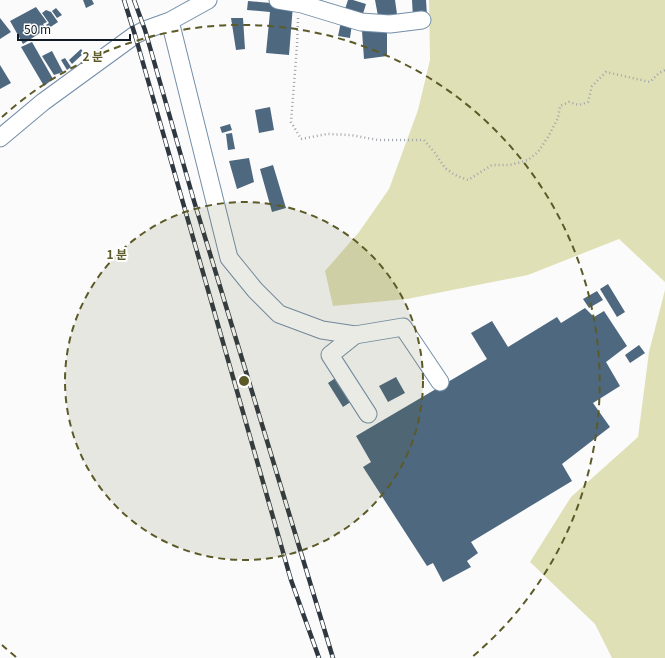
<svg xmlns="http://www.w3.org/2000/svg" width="665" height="658" font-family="Georgia,'Noto Sans KR',serif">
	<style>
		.green { fill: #e0e0b7 }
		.building { fill: #4e6880 }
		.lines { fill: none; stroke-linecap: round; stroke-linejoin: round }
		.minor-casing { stroke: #748fa9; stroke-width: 19 }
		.path { stroke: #a0a4a8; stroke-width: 2.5; stroke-dasharray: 1 3; stroke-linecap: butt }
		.minor { stroke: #fff; stroke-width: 17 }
		.rail-casing { stroke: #2f3841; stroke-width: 4.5 }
		.rail { stroke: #fff; stroke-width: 3; stroke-dasharray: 9; stroke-linecap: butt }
		.ring { fill: none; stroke: #5c5a27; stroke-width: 2; stroke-dasharray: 7 5 }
		.centre { fill: #5c5a27; stroke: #fff; stroke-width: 2 }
		.ring-label { font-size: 12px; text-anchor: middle; font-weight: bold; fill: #5c5a27; stroke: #fff; stroke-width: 4; stroke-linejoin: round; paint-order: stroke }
	</style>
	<rect width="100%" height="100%" fill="#fbfbfb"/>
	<path class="green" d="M429 0H665V282L619 239 528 275 407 299 333 306 325 271 359 232 389 189 418 110 430 60Z
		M665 290V658H612L595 624 530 562 571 497 638 437 649 352Z"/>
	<path class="building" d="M83 0H92L94 4 86 8Z
		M348 0H353L366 4 362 17 344 12Z
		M375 0H395L397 14 378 16Z
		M412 0H426L427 16 413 17Z
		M248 1 293 5 289 55 266 53 270 12 247 10Z
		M36 7 47 22 43 24 46 29 23 44 10 21Z
		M56 8 62 15 57 18 52 11Z
		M46 10 51 12 58 22 49 28 46 25 49 23 42 13Z
		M0 18 11 32 0 39Z
		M231 18H243L245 49 236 50Z
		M341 22 352 24 350 38 338 36Z
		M387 29V56L364 59 362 31Z
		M32 42 53 79 44 86 21 47Z
		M81 49 84 53 72 64 69 60Z
		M52 51 63 72 54 75 42 56Z
		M65 58 71 67 67 70 61 60Z
		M0 65 11 83 0 89Z
		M270 107 274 130 259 133 255 110Z
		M230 124 232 130 222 133 220 127Z
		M232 133 235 149 228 150 226 134Z
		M249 158 254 182 237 189 229 161Z
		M273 165 286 208 272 212 260 169Z
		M608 284 625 312 617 317 600 289Z
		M597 291 603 300 589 308 583 299Z
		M585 308 594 317 604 311 627 346 606 362 620 386 593 403 610 427 562 464 572 481 471 542 478 553 467 561 471 567 443 582 433 563 427 566 363 467 371 462 356 436 487 359 471 333 492 321 508 347 557 317 561 323Z
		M639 345 645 353 630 363 625 355Z
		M337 377 352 401 343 407 328 383Z
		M396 377 405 393 388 402 379 386Z"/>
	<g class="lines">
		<defs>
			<path id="minor" d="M208 0 170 21 229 258 255 290 279 314 322 330 355 335 330 355 368 414
				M278 0 302 4 361 22 390 24 422 20
				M0 138 43 102 135 35 145 30 170 21
				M355 335 403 327 440 382"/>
		</defs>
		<use href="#minor" class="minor-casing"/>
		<path class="path" d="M298 18 297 46 291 122 301 139 327 134 351 135 378 140H424L435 153 445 168 455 175 468 180 492 165H510L528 160 538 152 548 137 558 118 560 106 569 102 579 105 588 102 592 86 606 72 650 82 659 73 665 70"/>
		<use href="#minor" class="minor"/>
		<defs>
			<path id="rail" d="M124 0 135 35 277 531 291 580 319 658
				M134 0 145 30 194 201 333 658"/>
		</defs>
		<use href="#rail" class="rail-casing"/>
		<use href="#rail" class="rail"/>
	</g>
	<circle cx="244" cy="381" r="179" fill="#5c5a27" fill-opacity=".12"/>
	<g class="ring">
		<circle cx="244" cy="381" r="179"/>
		<path d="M16 657A358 358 0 0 1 2 645M2 117A358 358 0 1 1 472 657"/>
	</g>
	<circle cx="244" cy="381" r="6" class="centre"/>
	<g class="ring-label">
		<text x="93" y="61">2 분</text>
		<text x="117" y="259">1 분</text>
	</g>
	<path d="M18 34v6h112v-6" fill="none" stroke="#101b25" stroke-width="2"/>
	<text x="24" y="34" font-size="12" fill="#101b25" stroke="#ffffff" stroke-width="3" paint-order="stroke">50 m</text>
</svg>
